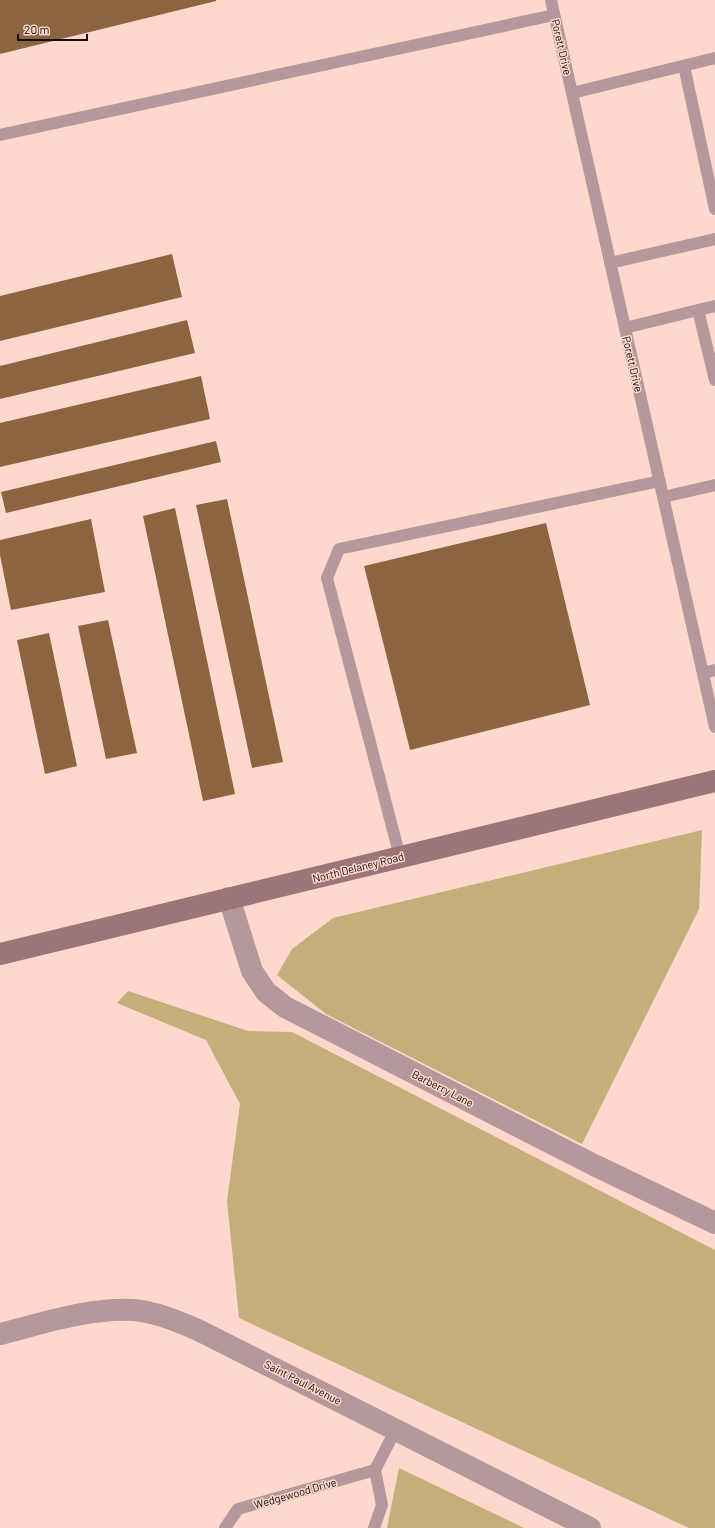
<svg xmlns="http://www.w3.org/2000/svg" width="715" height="1528" font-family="Barlow,sans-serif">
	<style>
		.forest { fill: #c4ae7a }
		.building { fill: #8c6440 }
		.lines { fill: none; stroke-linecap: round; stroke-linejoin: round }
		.lane { stroke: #b4989b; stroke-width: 12 }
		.street { stroke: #b4989b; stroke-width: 22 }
		.secondary { stroke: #9c7578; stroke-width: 22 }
		.labels { text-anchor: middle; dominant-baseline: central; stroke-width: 3; stroke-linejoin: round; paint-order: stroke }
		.street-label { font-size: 11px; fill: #170b08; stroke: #fed8cd }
	</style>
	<rect width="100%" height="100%" fill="#fed8cd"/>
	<path class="forest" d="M702 830 699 909 582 1144 326 1014 277 975 292 949 333 918Z
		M128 991 248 1031 292 1032 715 1250V1528H689L239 1318 227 1201 240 1104 206 1040 117 1003Z
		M399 1468 524 1528H387Z"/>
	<path class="building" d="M0 0H216V1L0 54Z
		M172 254 182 297 0 341V296Z
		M187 320 195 353 0 399V366Z
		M201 376 210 419 0 467V423Z
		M216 441 221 462 6 513 1 492Z
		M227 499 283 762 252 768 196 505Z
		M175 508 235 794 203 801 143 516Z
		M91 519 105 592 11 610 0 555V540Z
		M546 523 590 705 410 750 364 566Z
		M108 620 137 753 106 759 78 626Z
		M49 633 77 766 45 774 17 640Z"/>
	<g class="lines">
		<path class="lane" d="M551 0 715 727
			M684 66 715 209
			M572 93 715 58
			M0 135 554 15
			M610 263 715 239
			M715 306 698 310 715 380
			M625 328 698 310
			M663 497 715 485
			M703 673 715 670
			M400 857 327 578 339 549 660 481
			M225 1528 238 1509 375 1470
			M374 1528 382 1505 375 1470 396 1429"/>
		<path class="street" d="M229 898 252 971 266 992 285 1007 594 1165 715 1223
			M0 1334C40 1324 92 1307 133 1310 156 1312 177 1321 198 1330L590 1528"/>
		<path class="secondary" d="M0 954 715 781"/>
	</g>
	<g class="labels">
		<g class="street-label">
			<text transform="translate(562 47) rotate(77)">Porett Drive</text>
			<text transform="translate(633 364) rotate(77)">Porett Drive</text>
			<text transform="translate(358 867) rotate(-14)">North Delaney Road</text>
			<text transform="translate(443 1088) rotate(27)">Barberry Lane</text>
			<text transform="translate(303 1382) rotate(27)">Saint Paul Avenue</text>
			<text transform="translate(295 1493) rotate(-16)">Wedgewood Drive</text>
		</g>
	</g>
	<path d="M18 34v6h69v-6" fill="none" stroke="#170b08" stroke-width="2"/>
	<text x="24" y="34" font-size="12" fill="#170b08" stroke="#fed8cd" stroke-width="3" paint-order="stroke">20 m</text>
</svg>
